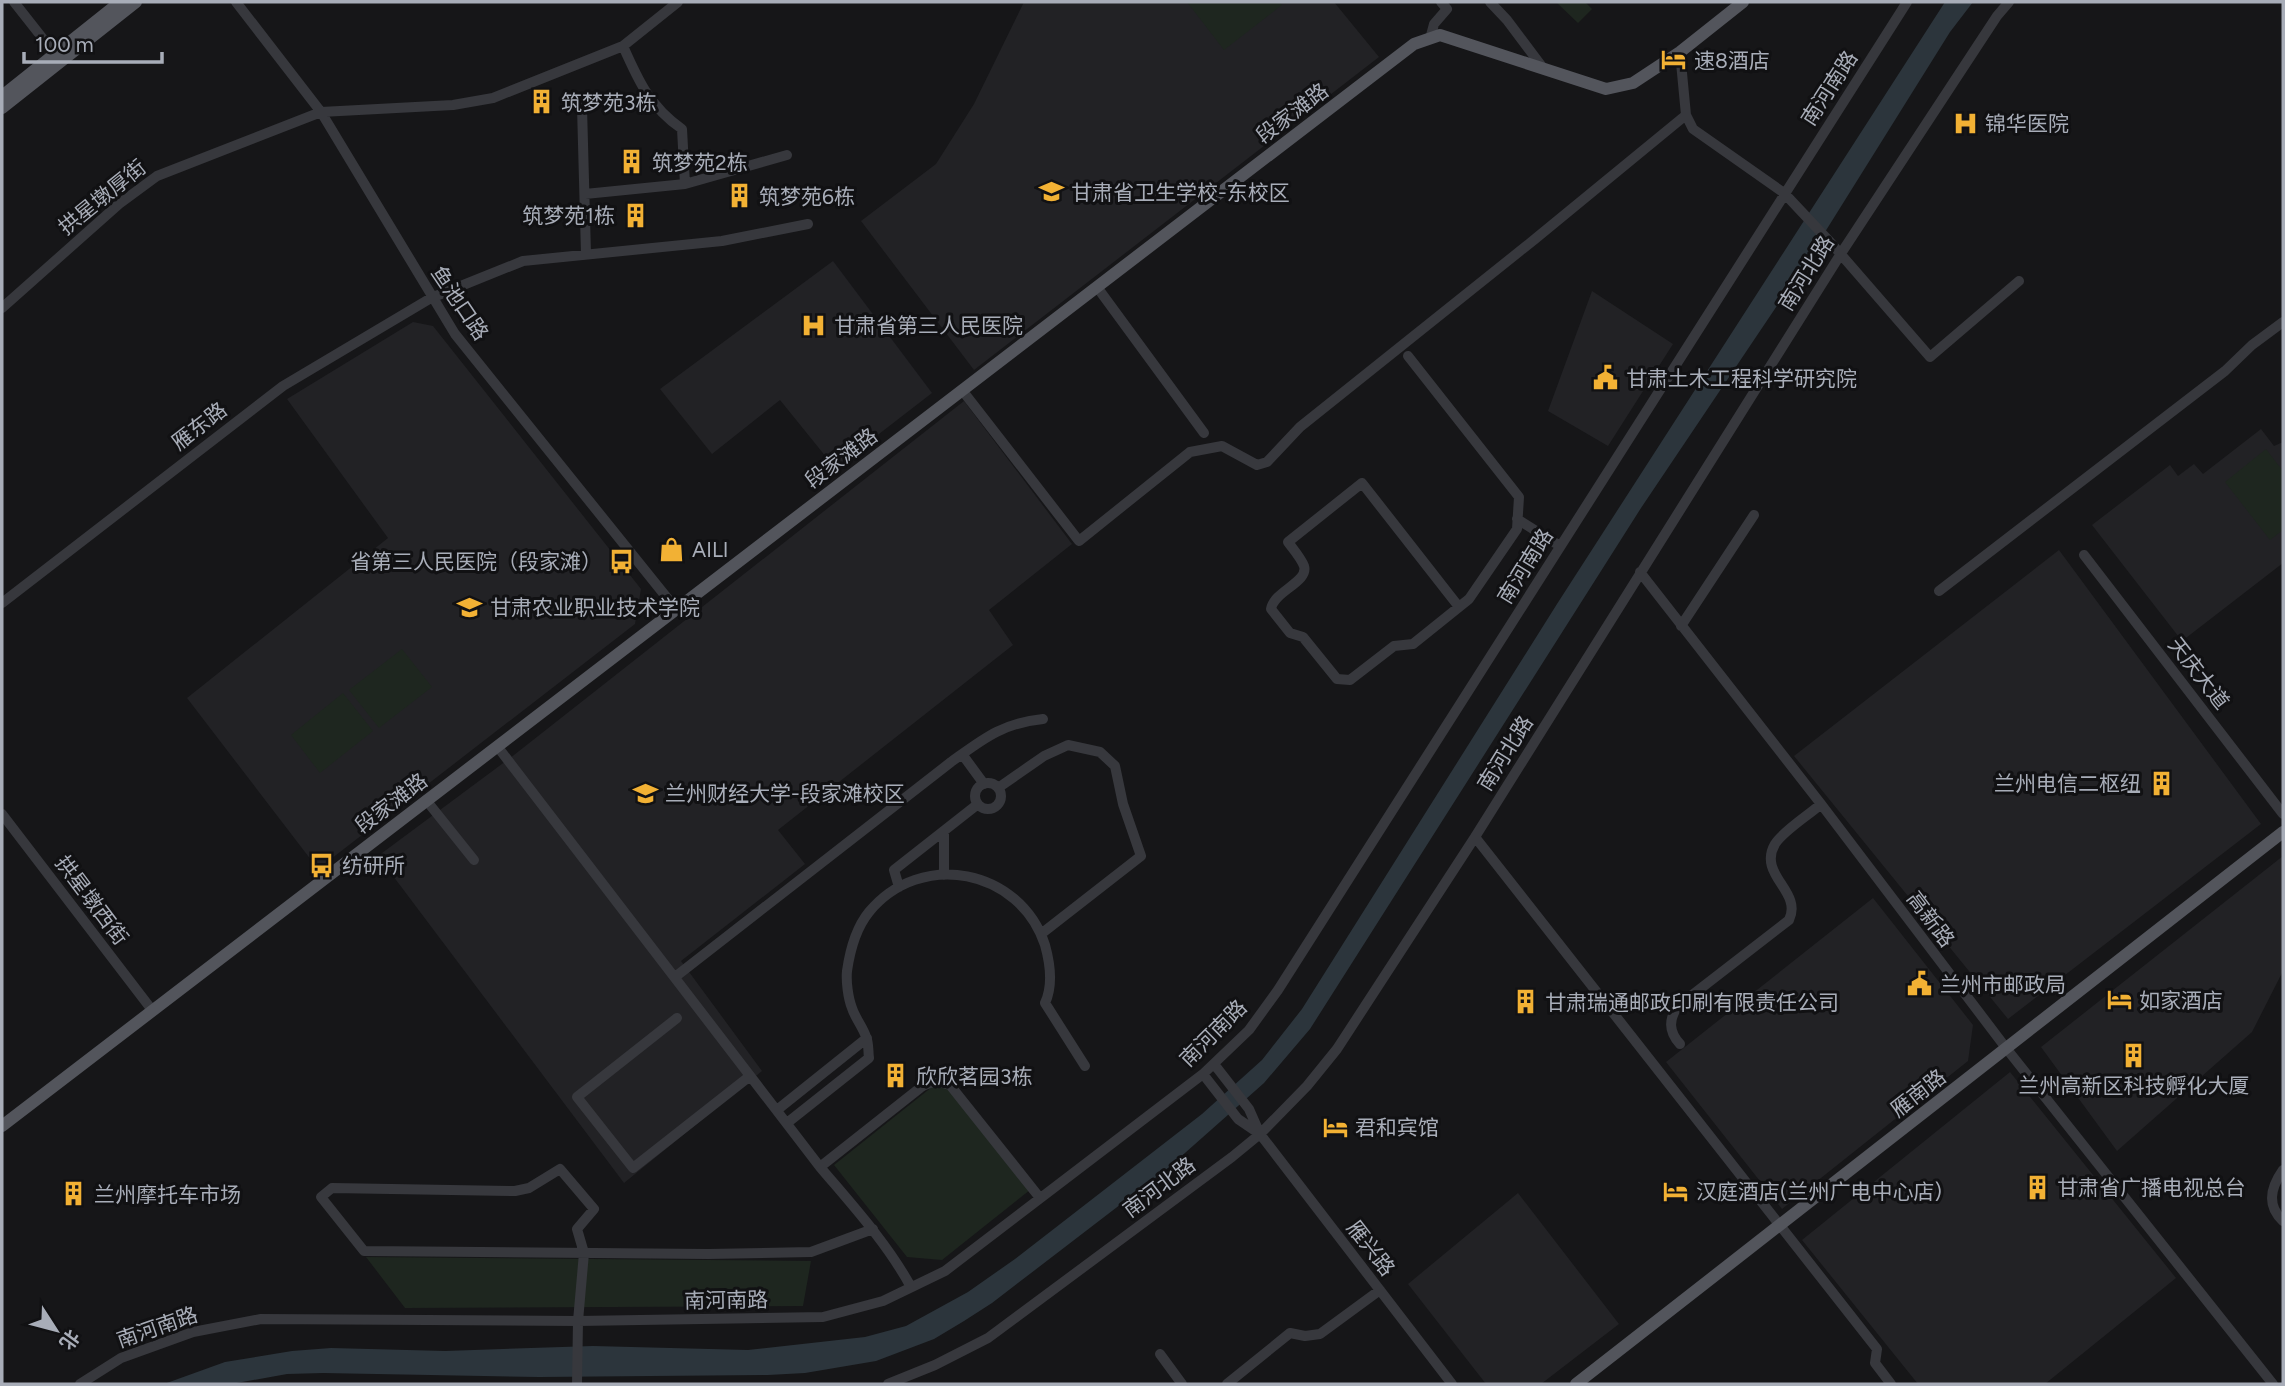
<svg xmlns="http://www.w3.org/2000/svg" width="2285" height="1386" font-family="Figtree,'Noto Sans SC',sans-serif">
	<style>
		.built { fill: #222225 }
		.green { fill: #1e261f }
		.water { fill: #2c353c }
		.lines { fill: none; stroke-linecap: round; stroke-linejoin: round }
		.minor { stroke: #37383d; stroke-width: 10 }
		.major { stroke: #53555c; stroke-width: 12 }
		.labels { text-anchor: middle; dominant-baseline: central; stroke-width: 6; stroke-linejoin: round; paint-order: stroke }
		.poi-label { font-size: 21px; fill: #a8adb8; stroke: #111113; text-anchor: start }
		.street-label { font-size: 21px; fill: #a8adb8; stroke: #111113 }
	</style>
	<rect width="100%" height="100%" fill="#161618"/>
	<path class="built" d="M1024 2H1334L1379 57 974 370 861 221 936 164 974 104Z
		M833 261 932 393 835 468 780 400 712 454 660 389Z
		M1592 291 1673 344 1608 446 1548 411Z
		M413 322 433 326 641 589 635 624 318 869 187 698 388 538 287 399Z
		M964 401 1072 544 989 610 1013 645 778 830 805 864 681 961 762 1071 624 1183 378 856 514 755Z
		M2261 429 2274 446 2283 442V563L2182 641 2092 525 2170 465 2178 476 2194 464 2203 474Z
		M2059 550 2261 824 2008 1019 1794 756Z
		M2283 856V971L2252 1032 2117 1151 2041 1047Z
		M1873 898 1973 1025 1968 1061 1782 1209 1666 1062Z
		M2010 1072 2176 1278 2045 1384H1918L1802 1240Z
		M1518 1193 1619 1324 1541 1384H1486L1408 1284Z"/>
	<path class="green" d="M1187 2H1279L1282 5 1224 50Z
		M1556 2H1585L1592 9 1578 23Z
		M2266 449 2283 471V530L2270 540 2225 482Z
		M402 649 432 687 379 728 349 690Z
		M343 693 373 731 320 773 291 735Z
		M947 1075 1035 1186 942 1260 907 1257 834 1165Z
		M366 1257 811 1261 803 1306 405 1308Z"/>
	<path class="water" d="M1945 2H1973L1950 32 1805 264 1641 508 1310 1029 1264 1083 1168 1168 992 1303 964 1321 934 1339 876 1361 805 1373 768 1375 539 1377 323 1373 287 1374 231 1384H164L225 1362 292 1351 331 1348 445 1351 593 1346 748 1350 865 1337 906 1326 968 1292 1015 1259 1202 1114 1262 1060 1302 1009 1557 604Z"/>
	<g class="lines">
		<path class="minor" d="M14 2 55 54
			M236 2 321 112 455 334 676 609
			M1490 2 1507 20 1543 68
			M1430 39 1434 24 1447 9 1441 2
			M623 46C638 80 650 107 682 129L685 184
			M1680 52 1686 115 1693 129 1784 193 1831 243 1930 357 2019 281
			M582 107 586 254
			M585 194 685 184 787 155
			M1097 287 1204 433
			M2 308 119 204 157 176 321 112 453 105 493 98 623 46 678 2
			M1408 356 1519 497 1517 529 1469 599 1413 644 1394 646 1350 680 1337 679 1303 637 1290 633 1271 609C1274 591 1309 582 1304 566 1301 558 1293 549 1288 542L1362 483 1459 607
			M962 390 1079 541 1190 452 1222 446 1257 465 1267 462 1300 427 1535 239 1686 115
			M1517 519 1560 546
			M2084 555 2283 814
			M1640 572 1821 804 2006 1048 2273 1384
			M1939 591 2225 371 2252 345 2283 322
			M2 603 283 386 431 298 523 261 722 241 808 224
			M1681 626 1754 515
			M497 746 820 1167C853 1206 887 1243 911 1287
			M962 754 984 784
			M975 796a13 13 0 1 1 26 0a13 13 0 1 1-26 0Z
			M998 788 1044 756 1068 745 1100 752 1115 766 1123 804 1141 856 1041 934
			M426 800 474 860
			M2 814 152 1010
			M944 831V875
			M1475 837 1877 1349 1875 1363 1891 1384
			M899 887 894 870 978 804
			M675 977 951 762C983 739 1002 723 1043 719
			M677 1018 577 1097 633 1168 750 1076
			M1680 1044C1669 1032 1668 1020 1678 1006L1789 920C1803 891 1757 875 1775 844 1783 831 1809 815 1821 804
			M1214 1064 1249 1109 1260 1134 1452 1384
			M1203 1074 1238 1119 1260 1134
			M777 1110 867 1038
			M787 1123 869 1058C868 1051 869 1043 866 1037 863 1027 855 1018 852 1008 848 998 846 981 847 971 850 950 856 928 869 912 921 849 1020 869 1045 945 1050 963 1053 986 1045 1003L1085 1066
			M820 1167 920 1088C930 1081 939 1081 950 1085L1040 1198
			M2283 1170C2271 1187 2266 1205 2283 1221
			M1160 1354 1182 1384
			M80 1384 121 1358 193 1332 261 1319 578 1321 823 1317 883 1301 945 1271 1203 1074 1249 1030 1278 990 1907 2
			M577 1384 578 1321 584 1253 577 1229 594 1209 560 1169 529 1188 515 1191 332 1188 321 1197 364 1251 708 1254 811 1252 873 1229
			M888 1384 935 1365 988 1338 1232 1157 1260 1134 1307 1086 1337 1049 1475 837 1840 255 1997 16 2009 2
			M1227 1384 1290 1333 1305 1336 1320 1334 1380 1290"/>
		<path class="major" d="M2 96 120 2
			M2 108 136 2
			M2 1126 1414 44 1440 35 1606 89 1633 83 1680 52 1743 2
			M1576 1384 2283 832"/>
	</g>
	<defs>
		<symbol id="hotel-bare" viewBox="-9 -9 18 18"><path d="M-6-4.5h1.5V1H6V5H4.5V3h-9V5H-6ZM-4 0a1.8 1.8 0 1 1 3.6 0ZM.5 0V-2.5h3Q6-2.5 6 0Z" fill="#f2b134" stroke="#111113" stroke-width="2.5" paint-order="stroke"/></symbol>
		<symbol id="building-bare" viewBox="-9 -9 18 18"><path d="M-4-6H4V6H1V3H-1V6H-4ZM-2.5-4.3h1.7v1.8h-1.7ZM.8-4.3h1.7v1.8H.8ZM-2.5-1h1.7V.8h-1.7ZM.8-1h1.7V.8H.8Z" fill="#f2b134" stroke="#111113" stroke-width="2.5" paint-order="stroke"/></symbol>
		<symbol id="hospital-bare" viewBox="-9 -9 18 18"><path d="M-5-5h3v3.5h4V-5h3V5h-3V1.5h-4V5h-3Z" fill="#f2b134" stroke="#111113" stroke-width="2.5" paint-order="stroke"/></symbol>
		<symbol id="university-bare" viewBox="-9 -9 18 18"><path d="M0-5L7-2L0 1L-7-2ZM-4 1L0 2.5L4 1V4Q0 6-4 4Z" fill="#f2b134" stroke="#111113" stroke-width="2.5" paint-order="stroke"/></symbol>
		<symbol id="civic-bare" viewBox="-9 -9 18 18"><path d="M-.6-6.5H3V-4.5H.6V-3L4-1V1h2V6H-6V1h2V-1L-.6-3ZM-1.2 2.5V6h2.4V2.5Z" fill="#f2b134" stroke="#111113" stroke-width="2.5" paint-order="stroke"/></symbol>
		<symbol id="shop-bare" viewBox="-9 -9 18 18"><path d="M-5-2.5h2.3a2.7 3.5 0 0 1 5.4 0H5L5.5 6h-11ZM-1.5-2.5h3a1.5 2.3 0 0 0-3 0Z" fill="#f2b134" stroke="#111113" stroke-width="2.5" paint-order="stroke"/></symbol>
		<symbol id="bus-bare" viewBox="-9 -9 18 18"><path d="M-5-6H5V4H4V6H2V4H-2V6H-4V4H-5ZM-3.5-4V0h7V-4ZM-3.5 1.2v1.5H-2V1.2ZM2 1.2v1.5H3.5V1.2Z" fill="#f2b134" stroke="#111113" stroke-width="2.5" paint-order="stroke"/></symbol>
	</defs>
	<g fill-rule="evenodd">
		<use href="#hotel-bare" x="1656" y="42" width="35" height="35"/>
		<use href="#building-bare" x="524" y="84" width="35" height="35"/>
		<use href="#hospital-bare" x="1948" y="106" width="35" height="35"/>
		<use href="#building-bare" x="614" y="144" width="35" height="35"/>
		<use href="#university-bare" x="1034" y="174" width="35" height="35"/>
		<use href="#building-bare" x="722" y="178" width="35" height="35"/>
		<use href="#building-bare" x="618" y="198" width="35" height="35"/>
		<use href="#hospital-bare" x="796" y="308" width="35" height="35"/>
		<use href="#civic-bare" x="1588" y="360" width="35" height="35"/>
		<use href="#shop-bare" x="654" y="532" width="35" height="35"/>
		<use href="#bus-bare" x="604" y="544" width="35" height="35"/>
		<use href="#university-bare" x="452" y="590" width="35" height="35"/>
		<use href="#building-bare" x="2144" y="766" width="35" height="35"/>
		<use href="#university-bare" x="628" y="776" width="35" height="35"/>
		<use href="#bus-bare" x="304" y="848" width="35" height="35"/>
		<use href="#civic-bare" x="1902" y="966" width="35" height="35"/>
		<use href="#hotel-bare" x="2102" y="982" width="35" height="35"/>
		<use href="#building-bare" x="1508" y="984" width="35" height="35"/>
		<use href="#building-bare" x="2116" y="1038" width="35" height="35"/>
		<use href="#building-bare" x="878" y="1058" width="35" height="35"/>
		<use href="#hotel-bare" x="1318" y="1110" width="35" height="35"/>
		<use href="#building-bare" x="2020" y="1170" width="35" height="35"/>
		<use href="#hotel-bare" x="1658" y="1174" width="35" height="35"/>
		<use href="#building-bare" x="56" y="1176" width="35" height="35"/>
	</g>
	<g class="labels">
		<g class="poi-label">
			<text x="1694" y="60">速8酒店</text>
			<text x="561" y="102">筑梦苑3栋</text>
			<text x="1985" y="123">锦华医院</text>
			<text x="652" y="162">筑梦苑2栋</text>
			<text x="1071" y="192">甘肃省卫生学校-东校区</text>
			<text x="759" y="196">筑梦苑6栋</text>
			<text x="615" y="215" text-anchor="end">筑梦苑1栋</text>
			<text x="834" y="325">甘肃省第三人民医院</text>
			<text x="1626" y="378">甘肃土木工程科学研究院</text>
			<text x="692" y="549">AILI</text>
			<text x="602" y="561" text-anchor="end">省第三人民医院（段家滩）</text>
			<text x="490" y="607">甘肃农业职业技术学院</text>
			<text x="2141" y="783" text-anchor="end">兰州电信二枢纽</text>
			<text x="665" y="793">兰州财经大学-段家滩校区</text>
			<text x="342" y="865">纺研所</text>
			<text x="1940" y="984">兰州市邮政局</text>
			<text x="2139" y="1000">如家酒店</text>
			<text x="1545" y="1002">甘肃瑞通邮政印刷有限责任公司</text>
			<text x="916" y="1076">欣欣茗园3栋</text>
			<text x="2134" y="1085" text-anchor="middle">兰州高新区科技孵化大厦</text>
			<text x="1355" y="1127">君和宾馆</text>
			<text x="2057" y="1187">甘肃省广播电视总台</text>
			<text x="1696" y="1191">汉庭酒店(兰州广电中心店)</text>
			<text x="94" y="1194">兰州摩托车市场</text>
		</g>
		<g class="street-label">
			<text transform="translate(1829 88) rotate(-57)">南河南路</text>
			<text transform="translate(1292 113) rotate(-37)">段家滩路</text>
			<text transform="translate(102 197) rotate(-39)">拱星墩厚街</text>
			<text transform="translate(1806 273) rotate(-58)">南河北路</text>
			<text transform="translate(460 303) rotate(56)">鱼池口路</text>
			<text transform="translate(199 426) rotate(-38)">雁东路</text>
			<text transform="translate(841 458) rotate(-37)">段家滩路</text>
			<text transform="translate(1525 566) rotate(-58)">南河南路</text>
			<text transform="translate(2199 673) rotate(52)">天庆大道</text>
			<text transform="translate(1505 753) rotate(-58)">南河北路</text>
			<text transform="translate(391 803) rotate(-37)">段家滩路</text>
			<text transform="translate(92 900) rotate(53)">拱星墩西街</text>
			<text transform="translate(1931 919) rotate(53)">高新路</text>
			<text transform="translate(1213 1033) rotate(-45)">南河南路</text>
			<text transform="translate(1918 1093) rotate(-38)">雁南路</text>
			<text transform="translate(1159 1187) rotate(-37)">南河北路</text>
			<text transform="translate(1371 1248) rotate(52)">雁兴路</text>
			<text transform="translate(726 1300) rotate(-1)">南河南路</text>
			<text transform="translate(157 1327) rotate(-19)">南河南路</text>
		</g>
	</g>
	<rect width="2285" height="1386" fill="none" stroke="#a8adb8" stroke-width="7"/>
	<g transform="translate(56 1330) rotate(126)" stroke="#111113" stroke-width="5" paint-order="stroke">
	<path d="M0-5L12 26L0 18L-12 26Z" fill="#a8adb8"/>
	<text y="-10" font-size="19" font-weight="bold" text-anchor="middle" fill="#a8adb8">北</text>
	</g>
	<path d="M24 52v10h138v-10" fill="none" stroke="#a8adb8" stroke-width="3.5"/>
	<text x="35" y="52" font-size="21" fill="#a8adb8" stroke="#111113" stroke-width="5" paint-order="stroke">100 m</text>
</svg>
